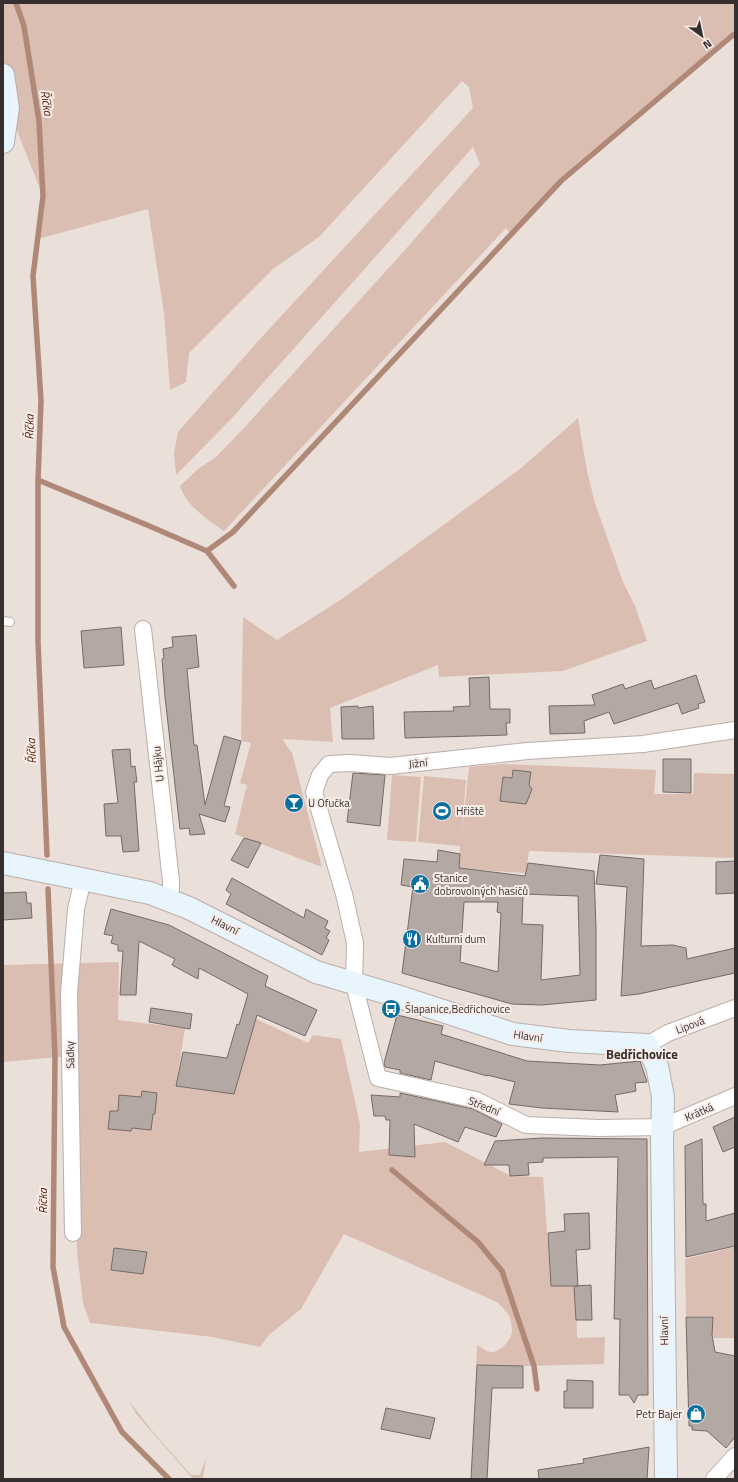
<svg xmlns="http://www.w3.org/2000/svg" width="738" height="1482" font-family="'Titillium Web',sans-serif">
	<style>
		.green { fill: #dbbeb2 }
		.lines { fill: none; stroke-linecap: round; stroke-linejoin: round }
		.stream { stroke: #b08878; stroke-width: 5.5 }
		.building { fill: #b3a8a4; stroke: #756a66; fill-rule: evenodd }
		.lane-casing { stroke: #baaeaa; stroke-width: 10 }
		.street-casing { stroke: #baaeaa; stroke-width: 18 }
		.secondary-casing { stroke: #baaeaa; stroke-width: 24 }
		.lane { stroke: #fff; stroke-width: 8 }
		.street { stroke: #fff; stroke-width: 16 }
		.secondary { stroke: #e8f5fd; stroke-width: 22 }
		.labels { text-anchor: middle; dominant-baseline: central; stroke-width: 4; stroke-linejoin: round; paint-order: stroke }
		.street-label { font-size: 11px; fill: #35302f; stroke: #f8ece8 }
		.poi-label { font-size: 11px; fill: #35302f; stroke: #f8ece8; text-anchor: start }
		.water-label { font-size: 12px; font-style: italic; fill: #542008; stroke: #f8ece8 }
		.quarter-label { font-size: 13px; font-weight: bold; fill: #35302f; stroke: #f8ece8 }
	</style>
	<rect width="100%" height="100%" fill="#ebdfda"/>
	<path class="green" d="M3 3H735V35H733L561 181 511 235 506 228 224 531C207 519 187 507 180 486L198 469 216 457 243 429 404 251 480 164 473 147 232 418 176 475 174 453 178 432 260 339 473 108 469 87 462 81 319 237 273 269 189 353 186 382 170 390 164 313 148 209 38 239 43 196 8 108 3 75Z
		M578 418 587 471 595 503 623 582 635 606 647 641 563 671 439 677 438 665 330 708 333 742 282 739 292 753 322 867 235 834 247 785 240 783 251 743 241 741 243 617 277 640 342 599 520 469Z
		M502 764 656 770 654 794H693L694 773 735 774V858L529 851 526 873 458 869 460 846 418 842 424 776 466 780 461 839 469 767Z
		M392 775 421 777 416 842 387 840Z
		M119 962 118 1020 185 1028 176 1086 234 1094 256 1019 308 1043 313 1035 341 1039 360 1124 359 1152 445 1142 511 1176 543 1177 551 1286H576L577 1338 605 1337 604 1364 523 1366 476 1365 477 1345C481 1347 486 1352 491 1352 500 1353 511 1340 512 1332 512 1327 511 1319 508 1314 505 1310 501 1306 497 1302L344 1234 301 1309 269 1335 260 1347 213 1337 90 1323 83 1303 77 1251 76 1162 69 1056 3 1062V965Z
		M735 1247V1338H712V1316H686L685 1259Z
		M129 1401 154 1433 191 1475H200L207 1455 203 1476V1479H193L137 1415Z"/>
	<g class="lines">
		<path class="stream" d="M16 3 24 26 39 121 43 196 33 276 41 401 38 480V642L47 855
			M38 480 147 525 207 551 234 586
			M207 551 233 532 561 181 733 35H735
			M48 889 55 1057 53 1267 64 1327 122 1432 169 1479
			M392 1170 478 1242 502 1271 534 1366 537 1389"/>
	</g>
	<path class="building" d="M121 627 124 665 84 668 81 631Z
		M196 635 199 667 187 669 194 745H197L205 805 224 736 241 741 224 806 230 807 225 822 199 814 205 834 190 835 189 828 180 829 165 697 162 659 164 658 163 649 173 647 172 637Z
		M696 675 705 702 698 704 699 708 682 714 678 703 614 724 609 712 584 721 585 733 550 734 549 706 595 705 592 695 623 684 625 689 651 680 654 689Z
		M489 677 490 709H510V723H506L507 735 405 738 404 712 454 711 453 707 470 706 469 678Z
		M358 706V708L373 706 374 739H342L341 707Z
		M130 749 131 767 135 766 137 782H134L139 851 123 852 121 836H106L104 804 118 803 112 750Z
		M663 759H691V793L663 792Z
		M513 770 531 772 529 785 532 789 526 804 500 801 503 777 512 778Z
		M353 773 385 775 380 826 347 822Z
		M244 838 261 843 248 868 231 860Z
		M438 850 460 854 459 868 525 876 528 863 594 871 596 928V1000L542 1005 512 1004 402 973 413 887 401 885 404 859 437 862ZM523 894 578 896 580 975 541 980 543 925 522 924ZM464 902H498L497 912 501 913 498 972 460 962Z
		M600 855 644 859 641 946 673 945 686 948 687 959 735 948V973L639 994 621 996 627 887 596 884Z
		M735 861V893L716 894V862Z
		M232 878 304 918 306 909 328 921 325 928 330 931 326 938 329 940 322 955 226 904 231 894 226 890Z
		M26 892 27 903H31L32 918 3 920V893Z
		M111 909 169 925 268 976 265 986 317 1010 305 1036 257 1015 234 1094 176 1086 183 1052 227 1058 237 1024 239 1025 248 994 199 968 198 979 172 965 175 959 139 941 136 995H120L123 951H118V945L111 943 113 936 104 934Z
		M151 1008 192 1014 190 1029 149 1022Z
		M397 1015 443 1026 441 1034 527 1061 600 1065 640 1061 647 1082 635 1083 636 1091 615 1095 618 1112 542 1108 509 1104 515 1082 487 1075V1076L435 1061 431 1080 400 1073V1070L385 1067 384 1063Z
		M142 1091 157 1093 155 1114H153L151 1130 132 1128 131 1131 108 1129 110 1111H118L119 1095 141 1097Z
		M400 1093 473 1109 502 1124 496 1137 465 1127 458 1142 414 1124 415 1157 389 1155 390 1120H386L385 1116H374L371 1095 400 1097Z
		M735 1117V1147L723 1152 713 1127Z
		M542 1138 647 1139 648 1395H638L634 1403 629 1395H619L620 1319H614L618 1157 543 1158V1162L528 1163 529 1175 510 1176 509 1165H484L495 1141Z
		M702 1139 703 1204H706V1221L735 1213V1246L686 1257 685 1146Z
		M589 1213 590 1249 576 1250 578 1286H575L591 1285 592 1320H576L574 1286H551L548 1233 565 1231 564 1214Z
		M114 1248 147 1252 143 1274 111 1270Z
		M686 1317H713L712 1335 715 1352 735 1356V1437L726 1448 707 1431 692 1430V1426H689Z
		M477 1365 523 1366V1388H492L487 1479H471Z
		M567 1380 593 1381V1408H564V1391H567Z
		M386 1408 435 1418 430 1439 381 1429Z
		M649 1447 647 1479H539L538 1470 584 1463 583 1459Z"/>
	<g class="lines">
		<defs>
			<path id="lane" d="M3 621 10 622"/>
			<path id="street" d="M143 629 171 881V889L167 899
				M735 730 643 744 527 751 390 766 350 763 329 764 320 775 314 792 344 894 355 943 354 984 378 1078 476 1100 526 1125 599 1128 662 1127 735 1096
				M647 1045 668 1033 735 1008
				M73 1233 69 993 76 909 83 879
				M714 1479 735 1456"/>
			<path id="secondary" d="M3 75 8 108 3 142
				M3 863 150 893 189 908 316 972 397 996 513 1034 569 1041 647 1045 657 1066 663 1097 662 1141 666 1479"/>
		</defs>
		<use href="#lane" class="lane-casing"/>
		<use href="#street" class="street-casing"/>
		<use href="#secondary" class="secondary-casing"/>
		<use href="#lane" class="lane"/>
		<use href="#street" class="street"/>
		<use href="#secondary" class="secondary"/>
	</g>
	<defs>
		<symbol id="bar-disc" viewBox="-11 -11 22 22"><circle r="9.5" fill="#0c6f9d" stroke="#f8ece8"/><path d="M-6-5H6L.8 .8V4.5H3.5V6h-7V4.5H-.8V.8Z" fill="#fff"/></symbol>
		<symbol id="stadium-disc" viewBox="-11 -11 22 22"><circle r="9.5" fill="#0c6f9d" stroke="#f8ece8"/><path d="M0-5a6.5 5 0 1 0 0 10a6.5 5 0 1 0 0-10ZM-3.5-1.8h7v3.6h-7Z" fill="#fff"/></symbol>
		<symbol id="civic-disc" viewBox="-11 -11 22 22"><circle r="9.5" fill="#0c6f9d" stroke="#f8ece8"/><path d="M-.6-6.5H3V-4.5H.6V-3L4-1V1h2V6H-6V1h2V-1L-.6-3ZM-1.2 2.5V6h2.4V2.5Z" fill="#fff"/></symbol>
		<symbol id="restaurant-disc" viewBox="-11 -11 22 22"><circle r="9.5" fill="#0c6f9d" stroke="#f8ece8"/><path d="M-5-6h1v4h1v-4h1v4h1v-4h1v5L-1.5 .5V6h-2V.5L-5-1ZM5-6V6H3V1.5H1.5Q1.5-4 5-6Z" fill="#fff"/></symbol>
		<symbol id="bus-disc" viewBox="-11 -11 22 22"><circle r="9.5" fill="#0c6f9d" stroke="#f8ece8"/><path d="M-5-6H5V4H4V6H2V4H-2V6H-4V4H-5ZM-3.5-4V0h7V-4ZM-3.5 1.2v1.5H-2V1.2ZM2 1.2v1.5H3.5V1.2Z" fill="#fff"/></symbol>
		<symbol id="shop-disc" viewBox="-11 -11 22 22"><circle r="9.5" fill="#0c6f9d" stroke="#f8ece8"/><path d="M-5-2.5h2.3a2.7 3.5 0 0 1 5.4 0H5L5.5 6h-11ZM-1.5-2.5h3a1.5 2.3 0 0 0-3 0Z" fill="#fff"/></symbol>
	</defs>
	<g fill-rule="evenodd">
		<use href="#bar-disc" x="283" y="792" width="22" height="22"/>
		<use href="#stadium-disc" x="431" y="800" width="22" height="22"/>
		<use href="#civic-disc" x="409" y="873" width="22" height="22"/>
		<use href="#restaurant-disc" x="401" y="928" width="22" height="22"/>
		<use href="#bus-disc" x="380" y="998" width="22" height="22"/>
		<use href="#shop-disc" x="685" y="1403" width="22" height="22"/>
	</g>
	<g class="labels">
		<g class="street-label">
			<text transform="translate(418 763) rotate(-6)">Jižní</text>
			<text transform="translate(158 764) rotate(-96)">U Hájku</text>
			<text transform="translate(225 925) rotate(26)">Hlavní</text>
			<text transform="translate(690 1025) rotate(-21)">Lipová</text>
			<text transform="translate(528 1036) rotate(8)">Hlavní</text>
			<text transform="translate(70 1055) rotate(-91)">Sádky</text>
			<text transform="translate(484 1106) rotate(22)">Střední</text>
			<text transform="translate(699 1112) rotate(-23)">Krátká</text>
			<text transform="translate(664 1331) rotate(-91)">Hlavní</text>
		</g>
		<g class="poi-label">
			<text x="308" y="803">U Ofučka</text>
			<text x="456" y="811">Hřiště</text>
			<text x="434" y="878">Stanice<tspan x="434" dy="13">dobrovolných hasičů</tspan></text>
			<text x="426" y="939">Kulturni dum</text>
			<text x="405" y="1009">Šlapanice,Bedřichovice</text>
			<text x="682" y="1414" text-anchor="end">Petr Bajer</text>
		</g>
		<g class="water-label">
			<text transform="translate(47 103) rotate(81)">Říčka</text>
			<text transform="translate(29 427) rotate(-89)">Říčka</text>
			<text transform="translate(31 751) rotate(-92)">Říčka</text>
			<text transform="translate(42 1201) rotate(-90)">Říčka</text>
		</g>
		<g class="quarter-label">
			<text x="642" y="1054">Bedřichovice</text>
		</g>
	</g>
	<rect width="738" height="1482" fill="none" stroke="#35302f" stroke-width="8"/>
	<g transform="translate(702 36) rotate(147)" stroke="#f8ece8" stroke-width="3" paint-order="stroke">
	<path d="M0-3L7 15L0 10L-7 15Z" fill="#35302f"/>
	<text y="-6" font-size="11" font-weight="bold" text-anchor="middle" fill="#35302f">N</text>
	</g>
</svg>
